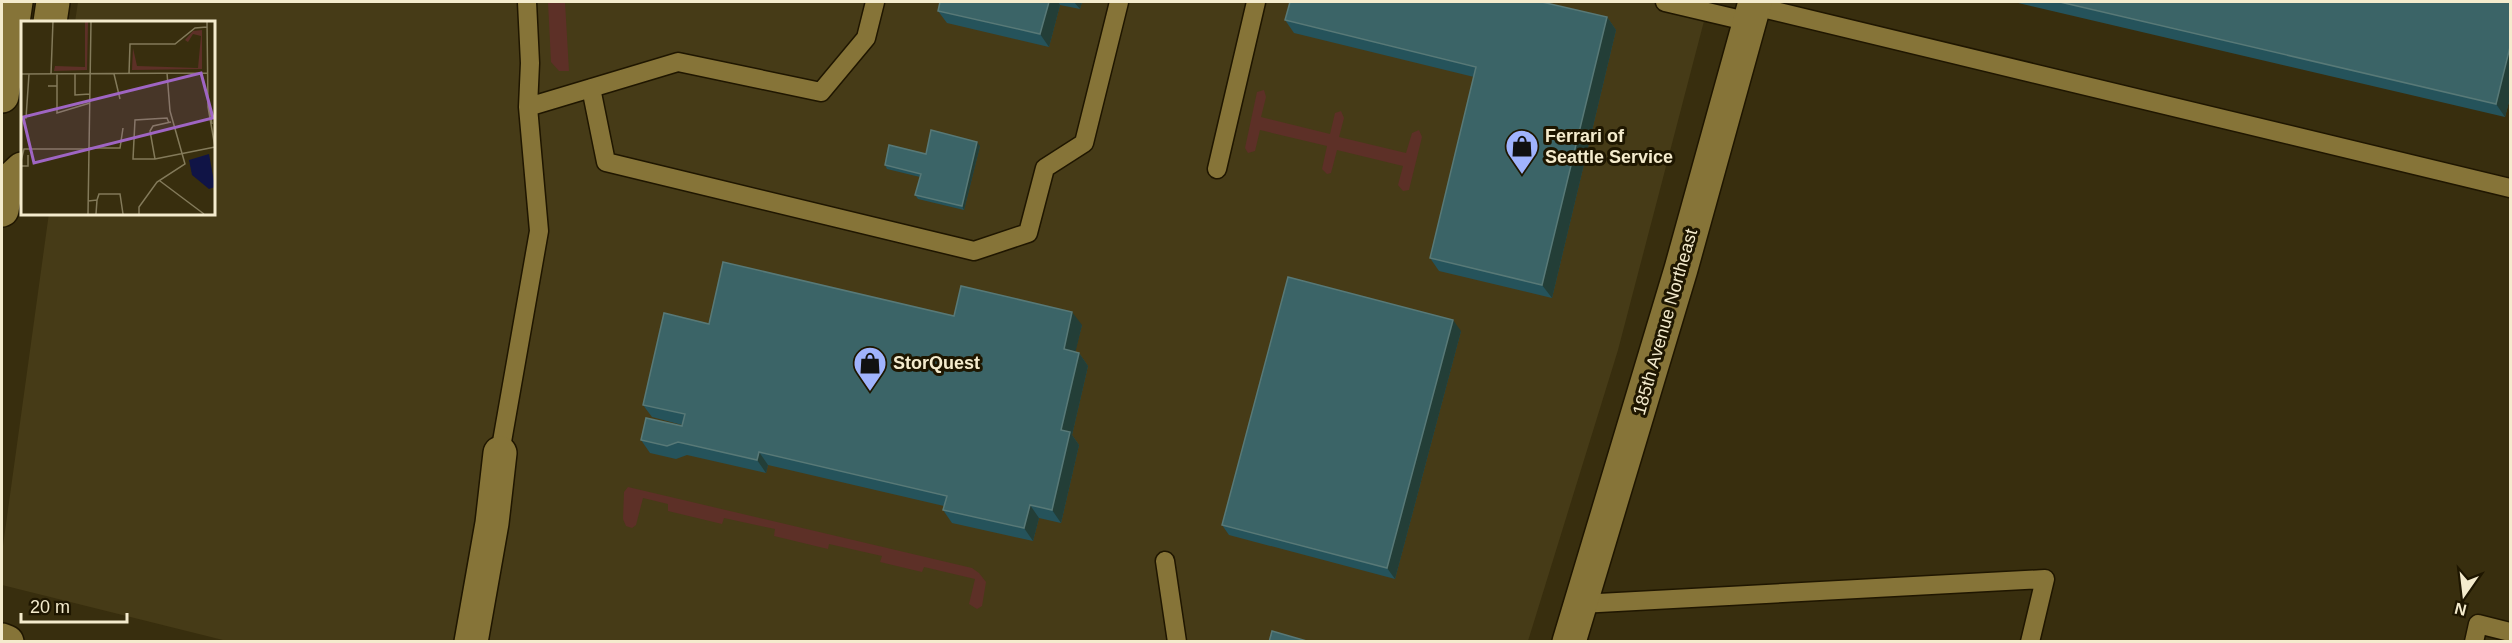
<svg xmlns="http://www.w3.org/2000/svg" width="2512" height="643" font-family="Arial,sans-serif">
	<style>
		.built { fill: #463b17 }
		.green { fill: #5d3027 }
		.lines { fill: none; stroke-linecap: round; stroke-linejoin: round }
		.service-casing { stroke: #1f1600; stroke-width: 21 }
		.minor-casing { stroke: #1f1600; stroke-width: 36 }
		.tertiary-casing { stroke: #1f1600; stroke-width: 36 }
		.service { stroke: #867438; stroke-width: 18 }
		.minor { stroke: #867438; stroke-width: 33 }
		.tertiary { stroke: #867438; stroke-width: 33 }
		.wall { fill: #25535b }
		.shaded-wall { fill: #233e37 }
		.building { fill: #3b6467; stroke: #587977; stroke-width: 1.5 }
		.labels { text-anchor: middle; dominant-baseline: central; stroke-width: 6; stroke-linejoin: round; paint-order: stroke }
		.poi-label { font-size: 18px; font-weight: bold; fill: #f4ebcd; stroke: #1e1600; text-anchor: start }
		.street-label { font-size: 18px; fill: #f4ebcd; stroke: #1e1600 }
		.inset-road { fill: none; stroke: #837a5a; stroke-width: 1.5 }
		.view { fill: #9f65c3; fill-opacity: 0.15; stroke: #9f65c3; stroke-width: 3 }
		.inset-edge { fill: none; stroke: #f4ebcd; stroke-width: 3 }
	</style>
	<rect width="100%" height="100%" fill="#382e0e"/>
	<path class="built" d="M78 2H1709L1618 350 1528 641 231 642 2 585V553L49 213H213V22H75Z"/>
	<path class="green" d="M548 2H565L569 71H559L551 62Z
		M1264 90 1266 97 1261 117 1330 134 1335 113 1341 111 1344 118 1339 137 1406 153 1412 133 1419 130 1422 137 1409 190 1403 191 1398 185 1403 166 1337 150 1331 173 1327 174 1322 169 1327 146 1260 130 1255 151 1248 153 1245 148 1257 92Z
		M628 487 972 568 979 573 986 582 982 606 977 609 969 604 975 579 924 567 922 572 880 562 882 556 829 544 828 549 774 536 775 529 724 518 722 524 668 511V504L643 498 636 525 632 528 626 526 623 519 624 492Z"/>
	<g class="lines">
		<defs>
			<path id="service" d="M1665 2 1750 22
				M1754 6 2510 188
				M591 88 606 162 974 251 1028 233 1045 168 1084 143 1119 2
				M528 107 678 62 821 92 866 38 875 2
				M1217 169 1256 2
				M500 453 539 231 528 107 530 63 527 2
				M1165 561 1177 642
				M1580 604 2045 579 2030 642
				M2474 642 2478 624 2510 632"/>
			<path id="minor" d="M2 640 7 642
				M471 642 492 523 500 453"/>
			<path id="tertiary" d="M50 22 53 2
				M2 96 16 2
				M2 210 7 183 22 169
				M1569 642 1681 269 1755 2"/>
		</defs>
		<use href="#service" class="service-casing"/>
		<use href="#minor" class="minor-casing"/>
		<use href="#tertiary" class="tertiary-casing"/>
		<use href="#service" class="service"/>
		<use href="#minor" class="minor"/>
		<use href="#tertiary" class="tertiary"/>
	</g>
	<path class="wall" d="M940 2H1082L1080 9 1060 5 1049 47 947 23 938 11Z
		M2014 2H2511V94L2505 117Z
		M1607 17 1616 30 1552 298 1439 271 1430 258 1474 77 1294 33 1285 20Z
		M980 146 964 210 918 199 915 195 920 177 887 169 885 165 926 154Z
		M954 316 1082 325 1075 352 1079 353 1088 366 1072 435 1079 445 1061 523 1039 518 1033 541 952 523 943 510 944 506 768 465 766 473 687 455 676 459 650 453 641 440 682 426V425L652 417 643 405 709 324Z
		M1461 331 1395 579 1229 535 1222 525Z"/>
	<path class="shaded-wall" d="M1049 2H1058L1060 5 1049 47 1040 34Z
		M1074 2H1082L1080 9Z
		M1607 17 1616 30 1552 298 1542 285Z
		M2511 43V94L2505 117 2496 104Z
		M977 142 980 146 964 210 962 206Z
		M1072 312 1082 325 1073 362 1064 349Z
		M1453 320 1461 331 1395 579 1387 568Z
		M1079 353 1088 366 1072 435 1079 445 1061 523 1052 510 1061 430Z
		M759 452 768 465 766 473 757 460Z
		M1030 505 1039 518 1033 541 1024 528Z"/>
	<path class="building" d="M940 2H1049L1040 34 938 11Z
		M1290 2H1542L1607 17 1542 285 1430 258 1476 67 1285 20Z
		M2060 2H2511V43L2496 104Z
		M931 130 977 142 962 206 915 195 921 174 885 165 889 145 926 154Z
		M723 262 954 316 961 286 1072 312 1064 349 1079 353 1061 430 1070 432 1052 510 1030 505 1024 528 943 510 947 496 759 452 757 460 678 442 667 446 641 440 646 418 682 426 685 414 643 405 664 313 709 324Z
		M1288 277 1453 320 1387 568 1222 525Z
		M1272 631 1310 642H1269Z"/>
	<defs>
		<symbol id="shop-pin" viewBox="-11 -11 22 30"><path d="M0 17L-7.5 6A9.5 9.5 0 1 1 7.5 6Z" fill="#a0b3fd" stroke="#1e1600"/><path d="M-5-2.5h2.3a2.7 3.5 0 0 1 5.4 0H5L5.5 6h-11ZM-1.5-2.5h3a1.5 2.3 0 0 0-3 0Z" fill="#111"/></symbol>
	</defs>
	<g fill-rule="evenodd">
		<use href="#shop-pin" x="1503" y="127" width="38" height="52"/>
		<use href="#shop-pin" x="851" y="344" width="38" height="52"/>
	</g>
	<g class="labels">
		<g class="poi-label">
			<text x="1545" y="136">Ferrari of<tspan x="1545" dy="21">Seattle Service</tspan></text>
			<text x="893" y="363">StorQuest</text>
		</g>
		<g class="street-label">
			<text transform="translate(1665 322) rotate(-74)">185th Avenue Northeast</text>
		</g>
	</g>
	<g transform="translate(21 21)">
		<rect width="194" height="194" fill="#382e0e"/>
		<path d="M64 0 67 1 66 49 33 50 34 45 64 46ZM181 9V48L111 49 112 27 116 45 177 47 180 15 172 13 167 21 164 19 172 10Z" fill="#5d3027"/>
		<path d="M188 133 194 166 188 168 171 154 168 139Z" fill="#101446"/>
		<path class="inset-road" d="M186 0 187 86 194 126M0 53 187 52M30 53 32 0M54 53V74L69 73M93 53 99 78M108 53 109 23H154L174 7 186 6M27 65H36V53M36 65V92L69 82M188 84 191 103M0 97H5L8 53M148 102 146 97 114 99 112 138H134L194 126M67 127H99L102 107M134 138 129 110 132 105 150 101M0 140 3 128H67M0 145H7V134M139 160 183 193M76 179 78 173H99L102 193M67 180 76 179 75 193M67 193 70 0M118 193V186L136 161 164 143 149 90 146 52"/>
		<path class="view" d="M180 52 192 97 13 142 2 96Z"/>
		<rect width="194" height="194" class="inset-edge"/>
	</g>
	<rect width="2512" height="643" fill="none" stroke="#f4ebcd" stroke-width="6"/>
	<g transform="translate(2464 595) rotate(194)" stroke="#1e1600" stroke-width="4.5" paint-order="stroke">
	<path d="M0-4.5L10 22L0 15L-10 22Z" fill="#f4ebcd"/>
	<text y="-9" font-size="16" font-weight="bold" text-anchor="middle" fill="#f4ebcd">N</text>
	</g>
	<path d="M21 613v9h106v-9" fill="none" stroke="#f4ebcd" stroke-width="3"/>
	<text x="30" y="613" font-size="18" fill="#f4ebcd" stroke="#1e1600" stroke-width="4.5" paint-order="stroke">20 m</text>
</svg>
